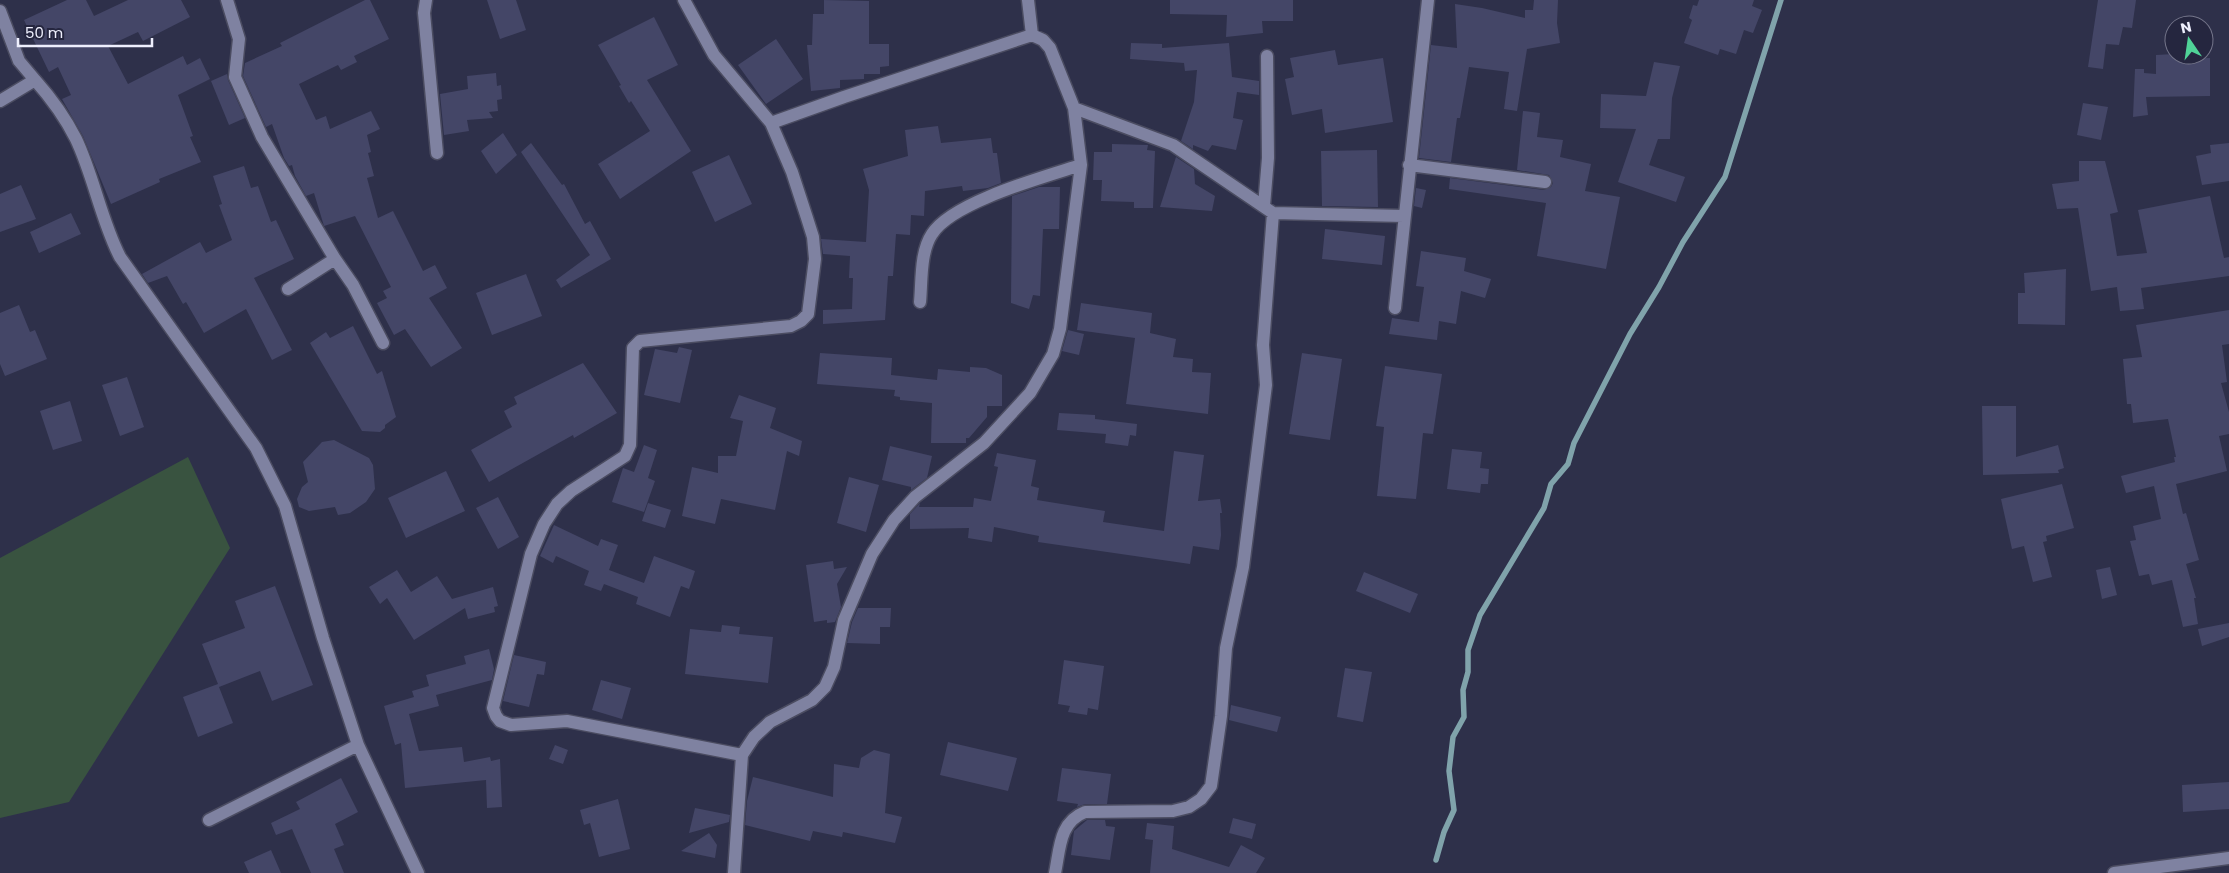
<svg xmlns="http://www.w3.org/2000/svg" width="2229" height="873" font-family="Poppins,sans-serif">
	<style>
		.green { fill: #395340 }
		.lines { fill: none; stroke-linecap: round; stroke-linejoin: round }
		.stream { stroke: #80a3ab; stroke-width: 5.5 }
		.building { fill: #444667 }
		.street-casing { stroke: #4b4c61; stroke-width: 15 }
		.street { stroke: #7f82a1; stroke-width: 12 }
	</style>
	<rect width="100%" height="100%" fill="#2e304a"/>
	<path class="green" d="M188 457 230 548 69 802 0 818V558Z"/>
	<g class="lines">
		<path class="stream" d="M1436 860 1444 832 1454 810 1449 771 1453 737 1464 717 1463 690 1468 672V650L1480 615 1544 508 1551 484 1568 464 1574 443 1630 334 1659 287 1683 242 1725 177 1781 0"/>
	</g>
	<path class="building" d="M67 0H86L94 16 128 0H181L190 17 143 41 138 32 108 46 128 84 183 56 187 65 200 58 210 79 178 95 193 136 190 137 201 162 159 179 160 182 111 204 83 136 62 99 71 95 58 67 49 72 24 20Z
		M365 0H370L389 39 354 56 357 62 341 70 338 65 299 84 316 120 326 116 330 129 371 111 380 129 367 135 371 152 368 153 374 176 367 178 378 218 393 211 423 271 435 265 447 288 429 298 462 348 431 367 405 329 394 335 377 303 387 298 383 291 391 287 355 216 324 226 314 193 306 196 295 176 292 165 289 166 284 158 272 124 266 127 243 76 245 63 282 46 280 43Z
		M487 0H516L526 30 500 39Z
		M824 0 869 1V44H889V66L880 67V74H864V79L840 80V88L811 91 807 45H812L813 14H824Z
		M1170 0H1293V21H1262L1263 33 1226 37 1227 15 1170 14Z
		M1534 0H1558L1557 23 1560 43 1527 49 1517 111 1504 109 1509 72 1469 67 1460 118H1457L1451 162 1419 158 1431 45 1457 48 1455 4 1482 8 1525 18V10H1533Z
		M1699 0H1754L1752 6 1762 10 1753 33 1744 30 1736 54 1720 49 1718 55 1684 43 1692 20 1689 18 1693 5 1697 6Z
		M2098 0H2136L2132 28 2123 27 2119 45 2106 44 2103 69 2088 67Z
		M654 17 678 65 647 80 691 151 620 199 598 164 650 131 631 101 629 103 619 86 621 85 598 45Z
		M776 39 803 79 766 104 738 65Z
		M1131 43 1162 44V48L1229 43 1232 77 1259 81V95L1237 92 1233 118 1243 120 1236 150 1212 145 1208 151 1193 145V149L1181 141 1194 102 1197 70 1185 71 1184 63 1130 59Z
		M1335 50 1338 65 1383 58 1393 122 1325 133 1322 109 1292 115 1285 79 1294 77 1290 58Z
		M2174 54V59L2210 58V96L2146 97 2148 115 2133 117 2135 69H2144V73L2156 74V55Z
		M1654 62 1680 66 1672 98 1670 139H1658L1649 165 1685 177 1676 202 1618 182 1636 129 1600 128 1601 94 1646 96Z
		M496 73 497 86 501 85 502 99 497 100 498 111 489 112 493 118 467 120 469 131 444 135 440 94 468 89 467 76Z
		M227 74 228 80 245 118 229 125 211 81Z
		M2083 103 2108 107 2101 140 2077 135Z
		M1523 111 1540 113 1537 137 1563 140 1560 157 1591 164 1585 191 1620 197 1606 269 1537 256 1546 203 1449 189 1450 178 1544 190 1551 187 1553 183 1549 175 1517 170Z
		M938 126 941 143 991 138 993 153H997L1001 183 988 188 963 191 962 186 925 191 924 216 911 215 910 235 896 234 893 276H888L885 320 823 324V310L852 309 853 278H849L850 256 823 254 821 239 866 242 869 190 863 169 908 156 905 130Z
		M503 133 517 155 496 174 481 151Z
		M531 143 562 185 564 184 585 224 590 221 611 259 561 288 556 280 590 255 521 152Z
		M2229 143V181L2202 185 2196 156 2211 153 2210 145Z
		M1112 144 1148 145 1147 150 1155 151 1153 208H1134V202L1101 201 1102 180H1093L1094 152H1112Z
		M1377 150 1378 207 1322 206 1321 151Z
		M729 155 752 204 715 222 692 172Z
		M1176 157 1194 169 1195 184 1215 196 1212 211 1160 207Z
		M2079 161H2105L2118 212 2110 214 2117 256 2147 253 2138 210 2210 196 2224 258 2229 257V276L2141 288 2144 309 2120 311 2117 287 2091 291 2078 208 2057 209 2052 184 2079 181Z
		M244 166 251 188 258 186 271 222 276 220 294 259 254 278 292 350 272 360 246 309 204 333 186 302 183 304 167 276 148 283 142 274 200 242 206 253 232 240 219 205 222 204 213 176Z
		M21 185 36 219 0 232V194Z
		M1039 187H1060L1059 229H1043L1040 296 1033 295 1029 309 1011 303 1012 196Z
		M1416 188 1426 190 1422 208 1414 206Z
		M71 213 81 234 39 253 30 232Z
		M1325 229 1385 236 1382 265 1322 259Z
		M1421 251 1466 258 1464 271 1491 279 1485 298 1461 291 1456 324 1439 321 1437 340 1389 334 1392 318 1419 322 1424 287 1416 286Z
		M2066 269 2065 325 2018 324V293H2025L2024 273Z
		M526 274 542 316 492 335 476 293Z
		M1081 303 1152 313 1150 333 1176 339 1173 357 1193 359 1192 372 1211 373 1208 414 1126 404 1135 338 1077 330Z
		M19 305 30 332 35 330 47 359 5 376 0 364V313Z
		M2229 310V344L2222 345 2227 382 2221 383 2229 412V434L2219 436 2227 471 2176 484 2183 514 2186 513 2199 560 2186 564 2196 598H2194L2198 624 2183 627 2172 580 2152 585 2149 574 2139 576 2130 541 2136 540 2133 526 2161 519 2154 486 2126 493 2121 476 2175 462 2174 457H2176L2168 419 2133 423 2131 404H2127L2123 359 2142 357 2136 325Z
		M353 326 377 374 382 371 396 417 385 425V428L380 432 362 431 310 343 326 332 330 338Z
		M1068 330 1084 334 1079 355 1062 351Z
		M679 347 692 350 680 403 644 395 655 349 677 353Z
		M820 353 892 358 891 375 937 380 938 369 970 372V367L986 368 1002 375V406H987V417L969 438H966V443H931L932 403 900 400V397L894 396 895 390 817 384Z
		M1302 353 1342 359 1330 440 1289 434Z
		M583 363 617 413 574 438 573 435 489 482 471 450 512 427 504 411 517 404 514 397Z
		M1385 366 1442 374 1433 434 1423 433 1416 499 1377 496 1384 427 1376 426Z
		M127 377 144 427 120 436 102 385Z
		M739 395 776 408 770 428 802 441 799 456 787 451 775 510 721 499 715 524 682 516 692 467 718 473V456H736L743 421 730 418Z
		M70 401 82 441 53 450 40 411Z
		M1982 406H2016V457L2058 445 2064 468 2058 470 2059 473 1983 475Z
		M1059 413 1095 415V419L1137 424 1136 436 1130 435 1128 446 1105 443 1106 434 1057 430Z
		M334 440 369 458 373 465 375 489 366 502 350 513 338 515 335 507 309 511 299 507 297 499 302 487 308 482 303 462 322 442Z
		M644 445 657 450 648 478 655 481 644 512 612 502 623 468 634 472Z
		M890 446 932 456 927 478 911 490V487L882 480Z
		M1452 449 1482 452 1480 468 1489 469 1488 484H1481L1480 493 1447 489Z
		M1174 451 1204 455 1198 501 1220 499 1222 513H1220L1221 535 1219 550 1193 546 1190 564 1038 542 1039 536 994 527 992 542 968 538 969 528 910 529V514L920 503 919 507H973L974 498 991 501 998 467 994 466 997 453 1036 460 1031 486 1039 488 1037 500 1105 511 1103 522 1164 531Z
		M446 471 465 511 406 538 388 498Z
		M849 477 879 485 866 532 837 523Z
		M2062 484 2074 528 2046 536 2047 541 2043 542 2052 577 2033 582 2024 546 2012 549 2001 499Z
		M498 497 519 537 498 549 476 508Z
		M648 503 671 510 665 528 642 521Z
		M554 525 598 546 601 539 618 545 609 570 644 583 654 556 695 571 689 589 681 586 670 617 636 604 638 597 604 584 601 591 584 585 589 571 556 556 553 563 540 556Z
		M833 561 834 569 847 567 837 584 841 607 835 622 827 623V620L814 622 806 565Z
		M2110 567 2117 595 2102 599 2096 570Z
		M397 570 411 592 437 576 452 599 493 587 498 606 494 607 495 612 468 619 465 608 414 640 387 598 380 604 369 587Z
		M1364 572 1418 594 1410 613 1356 591Z
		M275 586 313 685 272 701 260 671 219 687 233 723 198 737 183 697 218 684 202 644 245 628 235 601Z
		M858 608H891L890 627H880V644L847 643 852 622Z
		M2229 623V637L2202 646 2198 629Z
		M722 625 740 627 739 634 773 637 768 683 685 674 690 629 721 632Z
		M489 649 494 669 492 680 436 695 439 706 409 714 419 751 462 747 464 762 490 757 491 761 500 759 502 807 487 808 486 780 405 788 401 743 395 745 384 706 414 697 412 691 429 686 426 675 466 664 464 656Z
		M514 655 546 662 544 675 537 674 529 707 503 701Z
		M1064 660 1104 666 1098 710 1088 708 1087 715 1068 712 1070 706 1058 704Z
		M1345 668 1372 672 1363 722 1337 717Z
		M601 680 631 688 622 719 592 710Z
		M1231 705 1281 717 1277 732 1229 720Z
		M948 742 1017 758 1008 791 940 775Z
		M555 745 568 750 563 764 549 759Z
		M874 750 890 754 885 813 902 817 895 843 843 832 842 837 813 831 810 841 745 825 747 801 753 777 833 797 834 764 859 768 861 758Z
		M1062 768 1111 774 1107 804H1085L1077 807 1078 804 1057 801Z
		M341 778 358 812 335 824 344 845 334 849 344 873H311L292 829 276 835 271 823 300 809 296 802Z
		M2229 782V809L2183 812 2182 785Z
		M618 799 630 849 599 857 590 823 584 825 580 810Z
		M695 808 730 815 729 822 689 833Z
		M1233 818 1256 824 1252 839 1229 833Z
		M1087 820H1105L1106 826 1115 827 1110 860 1071 855 1074 831Z
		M1147 823 1174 826 1172 849 1229 867 1241 845 1265 858 1256 873H1150L1153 840 1145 839Z
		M709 833 717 845 715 858 681 851Z
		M271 850 281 873H249L244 862Z"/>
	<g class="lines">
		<defs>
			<path id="street" d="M227 0 239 39 235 77 262 137 335 259 353 285 383 343
				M426 0 424 13 437 153
				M684 0 714 55 771 123 792 172 807 218 813 237 815 259 808 314 801 321 791 326 640 341 633 348 630 445 625 456 571 491 557 504 544 524 531 554 493 708 496 716 500 721 511 725 567 721 742 755
				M0 11 19 61 35 80 0 101
				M35 80C51 98 65 117 76 139 94 177 101 220 120 257L256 448 285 506 323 638 358 745 418 873
				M1074 108 1173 145 1273 213 1404 216
				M771 123 844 97 1032 35
				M1409 165 1545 182
				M1264 206 1268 158 1267 56
				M288 289 335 259
				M920 302C922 281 920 252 932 234 952 202 1044 177 1081 165
				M1395 308 1428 0
				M209 820 358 745
				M734 873 742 755 754 737 770 722 812 700 825 687 834 667 844 620 872 554 894 520 915 497 984 443 1030 393 1053 354 1060 329 1081 165 1074 108 1050 48 1043 40 1032 35 1028 0
				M1055 873C1060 849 1059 822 1085 812L1173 811 1189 807 1201 799 1211 786 1221 716 1226 648 1243 567 1266 385 1263 345 1273 213
				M2114 873 2229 858"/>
		</defs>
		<use href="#street" class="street-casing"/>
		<use href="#street" class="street"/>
	</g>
	<g transform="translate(2189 40) rotate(347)"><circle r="24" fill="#25263f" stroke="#75768b"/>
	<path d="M0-4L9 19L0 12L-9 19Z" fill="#50d398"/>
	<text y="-8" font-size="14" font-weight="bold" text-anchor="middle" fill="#eeeffd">N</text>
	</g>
	<path d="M18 38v8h134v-8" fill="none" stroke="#eeeffd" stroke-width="2.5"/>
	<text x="25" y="38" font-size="15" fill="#eeeffd" stroke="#25263f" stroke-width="4" paint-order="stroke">50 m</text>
</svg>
